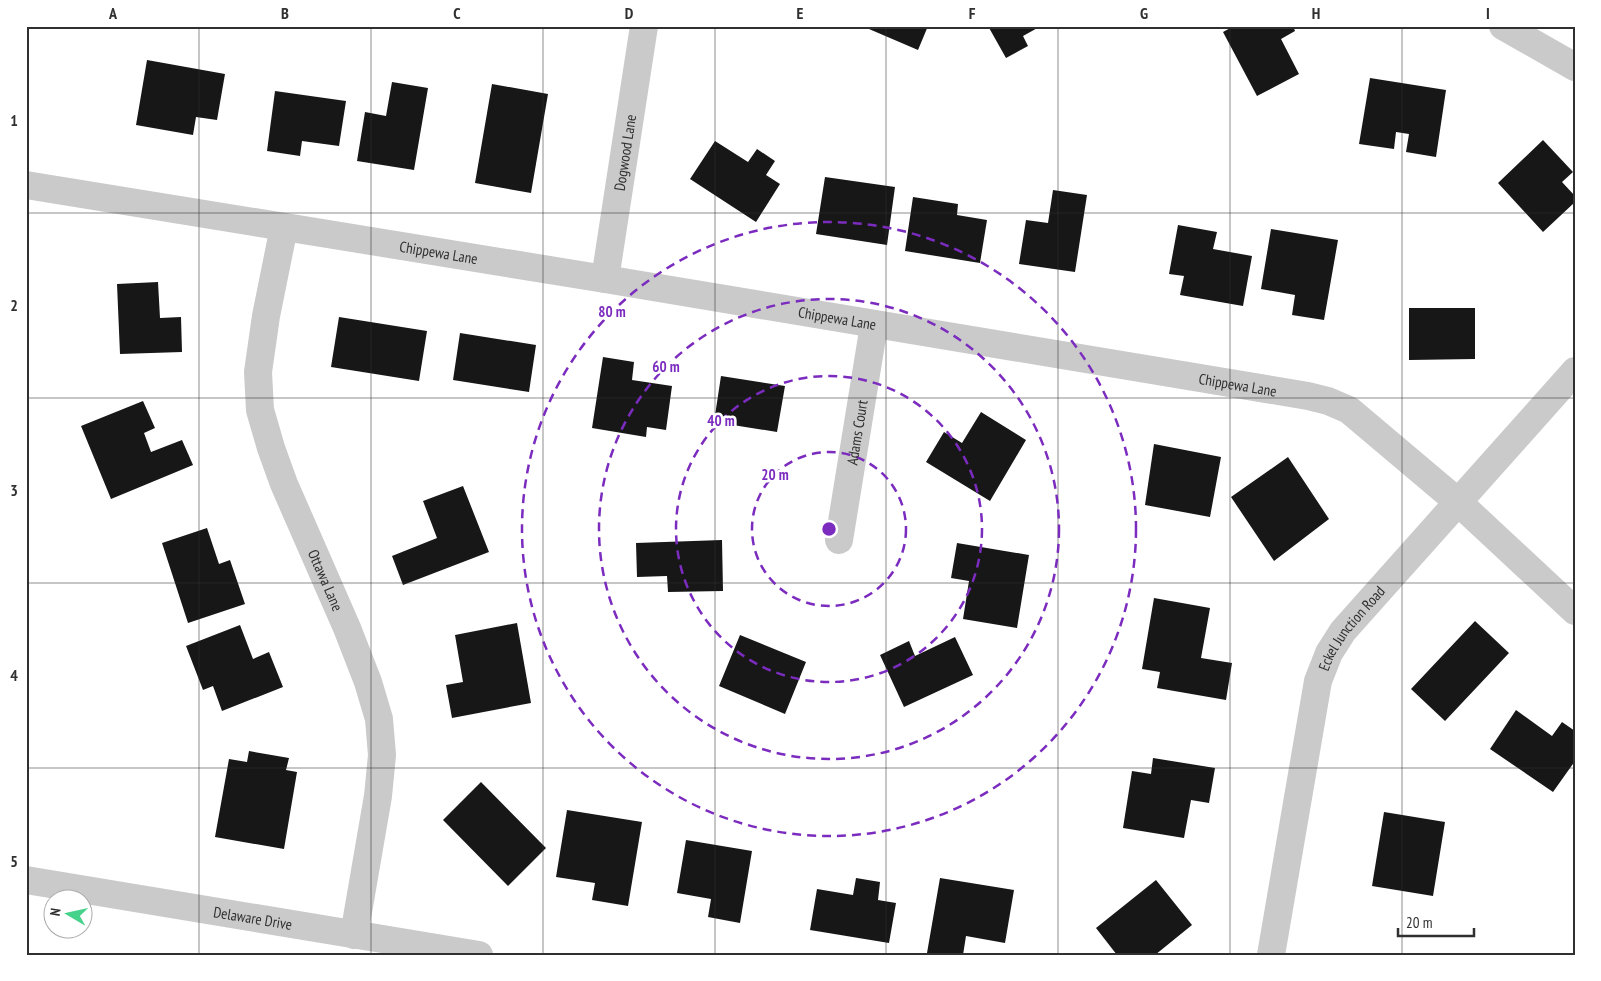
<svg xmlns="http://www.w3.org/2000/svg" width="1601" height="981" font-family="'PT Sans Narrow',sans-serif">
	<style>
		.building { fill: #171717 }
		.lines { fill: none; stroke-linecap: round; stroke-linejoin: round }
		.minor { stroke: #cacaca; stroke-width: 28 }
		.grid { fill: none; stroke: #303030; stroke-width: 1; stroke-opacity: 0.55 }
		.ring { fill: none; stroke: #7b2cbf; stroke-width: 2.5; stroke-dasharray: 9 6 }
		.labels { text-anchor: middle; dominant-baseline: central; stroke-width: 5; stroke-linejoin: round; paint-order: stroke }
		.street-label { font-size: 15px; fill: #303030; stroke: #fff }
		.centre { fill: #7b2cbf; stroke: #fff; stroke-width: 2.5 }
		.ring-label { font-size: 15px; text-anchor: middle; font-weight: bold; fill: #7b2cbf; stroke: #fff; stroke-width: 5; stroke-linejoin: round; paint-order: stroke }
		.neatline { fill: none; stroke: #303030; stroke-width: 2 }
		.grid-label { font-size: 16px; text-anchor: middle; font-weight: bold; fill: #303030 }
	</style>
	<rect width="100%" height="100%" fill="#fff"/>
	<path class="building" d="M862 26H928L918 50Z
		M988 26H1041L1023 36 1028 46 1006 58Z
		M1234 26H1293L1295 31 1281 39 1299 74 1257 96 1223 32Z
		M147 60 225 74 217 120 196 117 193 135 136 125Z
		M1370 78 1446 90 1436 157 1406 152 1409 134 1396 132 1394 149 1359 144Z
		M392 82 428 88 414 170 357 161 365 112 386 116Z
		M492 84 548 94 531 193 475 183Z
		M275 91 346 101 339 146 302 141 300 156 267 151Z
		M1543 140 1573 172 1562 182 1575 196V202L1543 232 1498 183Z
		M715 141 748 162 757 149 775 161 766 175 780 184 756 222 690 179Z
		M825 177 895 187 887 245 816 234Z
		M1053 190 1087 195 1075 272 1019 264 1026 220 1048 223Z
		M913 197 958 204 957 215 987 220 980 263 905 251Z
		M1178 225 1217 232 1213 249 1252 256 1243 306 1180 295 1184 276 1169 274Z
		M1271 229 1338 240 1324 320 1292 315 1295 295 1261 289Z
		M158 282 160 318 181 317 182 352 120 354 117 284Z
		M1409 308H1475V359L1409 360Z
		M339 317 427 331 419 381 331 367Z
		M460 333 536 345 529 392 453 380Z
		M603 357 634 362 632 380 672 386 666 430 647 427 646 437 592 428Z
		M721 376 785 386 777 432 714 422Z
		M143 401 155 428 144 433 151 452 182 440 193 465 111 499 81 426Z
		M981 412 1026 440 990 501 926 462 944 432 962 443Z
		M1154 444 1221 457 1210 517 1145 505Z
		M1288 457 1329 519 1274 561 1231 497Z
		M463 486 489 552 403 585 392 556 437 538 423 501Z
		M207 528 219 564 230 560 245 604 188 623 162 543Z
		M722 540 723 591 668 592 667 576 637 577 636 543Z
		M957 543 1029 555 1017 628 963 619 969 581 951 578Z
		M1154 598 1210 608 1201 658 1232 663 1226 700 1157 688 1160 672 1142 669Z
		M1475 621 1509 653 1445 721 1411 689Z
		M517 623 531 703 452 718 446 685 463 682 455 635Z
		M240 625 253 659 269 652 283 687 222 711 213 686 203 690 186 646Z
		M740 635 806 662 785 714 719 686Z
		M955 637 973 675 904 707 880 655 909 641 915 656Z
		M1516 710 1552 736 1562 722 1575 731V761L1553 792 1490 749Z
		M249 751 289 758 286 770 297 772 284 849 215 837 229 759 247 762Z
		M1153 758 1215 768 1209 803 1191 800 1184 838 1123 828 1132 771 1151 774Z
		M481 782 546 848 508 886 443 820Z
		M567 810 642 822 628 906 592 900 595 883 556 877Z
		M1384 812 1445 822 1433 896 1372 886Z
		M686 840 752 851 740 923 708 917 711 899 677 893Z
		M856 878 880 882 878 900 896 903 889 943 810 930 817 889 853 895Z
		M940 878 1014 890 1005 943 966 936 963 955 927 953Z
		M1156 880 1192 925 1155 955H1117L1096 928Z"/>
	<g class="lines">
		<g class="minor">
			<path d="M1503 26 1575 67"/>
			<path id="s1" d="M26 185 605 279 1308 396 1328 401 1349 410 1458 502 1575 611"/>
			<path id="s2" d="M284 227 266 316 258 372 260 410 271 448 284 484 347 628 368 682 379 719 382 755 378 796 354 935"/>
			<path id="s3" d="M605 279 644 26"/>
			<path id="s4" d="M839 540 874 325"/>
			<path id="s5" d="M26 880 479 955"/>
			<path id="s6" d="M1271 955 1318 681 1329 653 1343 631 1575 371"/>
		</g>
	</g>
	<path class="grid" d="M199 26V955M371 26V955M543 26V955M715 26V955M886 26V955M1058 26V955M1230 26V955M1402 26V955M26 213H1575M26 398H1575M26 583H1575M26 768H1575"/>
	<g class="ring">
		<circle cx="829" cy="529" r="77"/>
		<circle cx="829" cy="529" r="153"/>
		<circle cx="829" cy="529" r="230"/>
		<circle cx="829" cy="529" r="307"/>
	</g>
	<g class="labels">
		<g class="street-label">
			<text stroke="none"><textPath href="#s3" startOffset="128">Dogwood Lane</textPath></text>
			<text stroke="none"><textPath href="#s1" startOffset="418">Chippewa Lane</textPath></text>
			<text stroke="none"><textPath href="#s1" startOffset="822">Chippewa Lane</textPath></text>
			<text stroke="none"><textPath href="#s1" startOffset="1228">Chippewa Lane</textPath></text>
			<text stroke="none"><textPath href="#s4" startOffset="109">Adams Court</textPath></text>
			<text stroke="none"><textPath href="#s2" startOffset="368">Ottawa Lane</textPath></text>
			<text stroke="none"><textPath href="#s6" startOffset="341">Eckel Junction Road</textPath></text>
			<text stroke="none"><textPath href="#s5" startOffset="230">Delaware Drive</textPath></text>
		</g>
	</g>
	<circle cx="829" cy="529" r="8" class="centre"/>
	<g class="ring-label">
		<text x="612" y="317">80 m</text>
		<text x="666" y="372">60 m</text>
		<text x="721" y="426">40 m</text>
		<text x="775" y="480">20 m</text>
	</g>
	<rect width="1601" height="981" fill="none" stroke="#ffffff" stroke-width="55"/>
	<g transform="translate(68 914) rotate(279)"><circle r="24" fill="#ffffff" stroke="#acacac"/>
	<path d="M0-4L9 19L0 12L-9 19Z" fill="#46d28a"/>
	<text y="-8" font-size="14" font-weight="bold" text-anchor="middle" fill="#303030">N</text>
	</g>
	<path d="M1398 928v8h76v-8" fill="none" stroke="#303030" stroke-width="2.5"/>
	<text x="1406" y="928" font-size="15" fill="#303030" stroke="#ffffff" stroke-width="4" paint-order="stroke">20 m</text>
	<rect x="28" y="28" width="1546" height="926" class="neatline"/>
	<g class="grid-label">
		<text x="113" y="19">A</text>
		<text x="285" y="19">B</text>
		<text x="457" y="19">C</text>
		<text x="629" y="19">D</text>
		<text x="800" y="19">E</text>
		<text x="972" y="19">F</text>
		<text x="1144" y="19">G</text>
		<text x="1316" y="19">H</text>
		<text x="1488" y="19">I</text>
		<text x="14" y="126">1</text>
		<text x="14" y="311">2</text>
		<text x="14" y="496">3</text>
		<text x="14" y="681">4</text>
		<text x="14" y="867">5</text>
	</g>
</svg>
